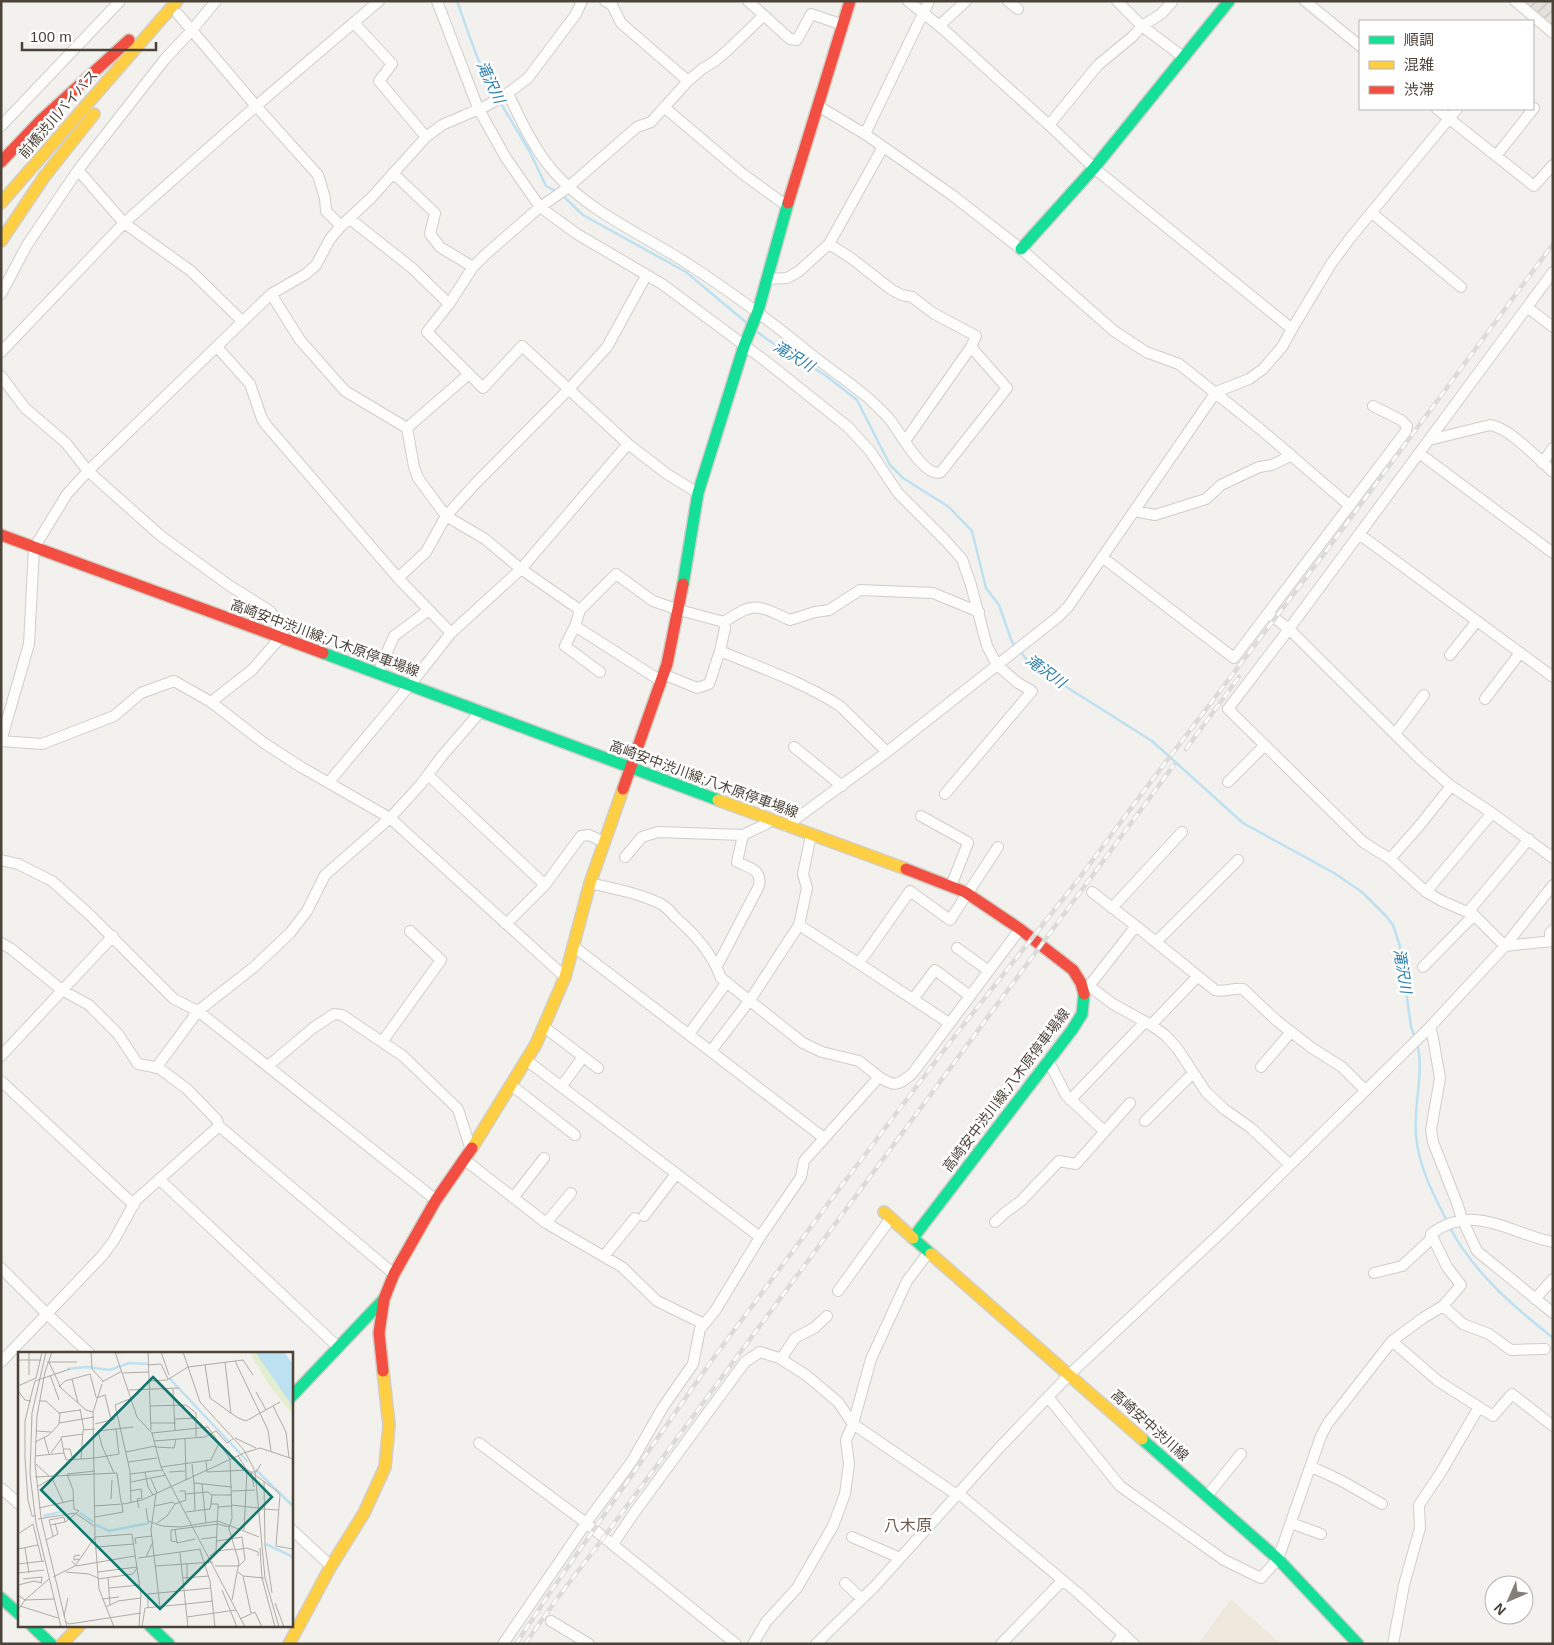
<svg xmlns="http://www.w3.org/2000/svg" width="1554" height="1645" font-family="Arial,'Noto Sans JP',sans-serif">
	<style>
		.industrial { fill: url(#industrial-furrows) }
		.education { fill: #eee8dd }
		.lines { fill: none; stroke-linecap: round; stroke-linejoin: round }
		.stream { stroke: #bee1f2; stroke-width: 2.5 }
		.street-casing { stroke: #d0cdca; stroke-width: 12 }
		.fast-casing { stroke: #d3cec5; stroke-width: 14 }
		.slow-casing { stroke: #d3cec5; stroke-width: 14 }
		.jam-casing { stroke: #d3cec5; stroke-width: 14 }
		.street { stroke: #fdfdfc; stroke-width: 10 }
		.fast { stroke: #16e098; stroke-width: 11 }
		.slow { stroke: #ffcf43; stroke-width: 11 }
		.jam { stroke: #f24e42; stroke-width: 11 }
		.rail-casing { stroke: #dbdbda; stroke-width: 4.5 }
		.rail { stroke: #fff; stroke-width: 2.5; stroke-dasharray: 8; stroke-linecap: butt }
		.labels { text-anchor: middle; dominant-baseline: central; stroke-width: 5; stroke-linejoin: round; paint-order: stroke }
		.street-label { font-size: 14px; fill: #4b4238; stroke: #fff }
		.water-label { font-size: 15px; font-style: italic; fill: #2a7eaa; stroke: #fff }
		.quarter-label { font-size: 16px; fill: #6e5f4f; stroke: #fff }
		.inset-river { fill: none; stroke: #bee1f2; stroke-width: 2.5 }
		.inset-road { fill: none; stroke: #b0aba5; stroke-width: 1 }
		.view { fill: #0f766e; fill-opacity: 0.15; stroke: #0f766e; stroke-width: 2.5 }
		.inset-edge { fill: none; stroke: #4b4238; stroke-width: 2.5 }
	</style>
	<defs>
		<pattern id="industrial-furrows" width="10" height="10" patternUnits="userSpaceOnUse" patternTransform="scale(1.25)"><rect width="10" height="10" fill="#e4e0dc"/><path d="M-1 1l2-2M0 10L10 0M9 11l2-2" fill="none" stroke="#c5c1be"/></pattern>
	</defs>
	<rect width="100%" height="100%" fill="#f3f1ee"/>
	<path class="industrial" d="M1523 1H1553V25Z"/>
	<path class="education" d="M1231 1599 1281 1644H1198Z"/>
	<g class="lines">
		<path class="stream" d="M457 1C469 34 479 68 497 97
			M500 102 530 152 546 186 556 191
			M563 196 583 215 686 272 748 324
			M756 331 768 340 825 375 857 400 890 465 903 478 949 507 972 531 986 588 999 605 1012 642 1016 647
			M1020 651 1030 664 1152 741 1243 823 1334 873 1362 892 1386 916 1393 925 1400 946 1411 1027 1415 1038
			M1417 1043C1425 1073 1413 1104 1416 1135 1418 1165 1433 1194 1447 1221
			M1449 1226C1473 1272 1513 1306 1553 1338"/>
		<defs>
			<path id="street" d="M437 1 478 108 506 158 540 207 577 234 662 284 768 363 848 427 870 451 898 493 945 540 962 559 971 585 987 646 997 665 1018 683 1032 691 945 794
				M605 1 612 5 621 23 688 81
				M748 1 790 39 797 40 811 14 843 25
				M908 1 942 28 1049 125 1094 168 1292 329
				M1008 1 1018 9
				M1117 1 1142 26 1183 57
				M1305 1 1360 46
				M1515 1 1553 33
				M178 14 256 106 318 175 325 198 326 211 341 226
				M354 23 392 64 379 81 426 137
				M939 26 966 1
				M508 93C521 121 534 149 554 172 588 211 641 234 685 262 725 288 764 316 801 346 830 371 866 391 891 421 900 433 925 479 941 472L1007 388 971 347
				M818 106 865 134 952 195 1021 249 1114 331 1146 352 1179 364 1259 428 1350 506
				M664 107 743 174 787 206
				M1437 109 1534 186 1553 165
				M1049 125 1098 65 1132 37 1142 26 1161 14 1172 2
				M1 126 120 1
				M865 134 929 1
				M1496 156 1534 108
				M78 170 124 223 191 271 242 321
				M393 173 435 213 430 234 440 247 473 267
				M1372 213 1461 287
				M350 219 412 268 449 304
				M829 244 851 258 892 290 902 295 912 297 933 313 976 336 971 347 905 441
				M1553 272 1289 629 1228 709 1363 842 1390 859 1426 892 1442 901 1474 915 1505 946 1553 941
				M767 279 787 278 798 272 829 244 883 147
				M1 294 27 245 78 170 165 59 192 30 216 1
				M271 294 300 340 345 391 407 428
				M1527 307 1553 327
				M217 347 250 384 262 419 267 426 398 578 451 633 410 685 329 782
				M1 352 124 223 256 106 379 1
				M469 374 483 388 522 346 628 444 667 474 698 493
				M1 376 25 408 66 443 88 471 161 536 230 586 270 611 279 624 283 635 280 638 252 670 211 702
				M1429 440 1490 425C1510 428 1537 458 1553 472
				M1419 453 1553 553
				M1542 463 1553 448
				M1134 511 1155 515 1206 499 1221 485 1259 467 1272 465 1286 458 1290 454
				M1359 534 1553 677
				M1102 557 1234 658 1406 431 1407 426 1401 420 1373 406
				M398 578 426 552 446 516 476 483 568 390 607 347 646 276
				M580 610 521 569 485 539 446 516 418 478 414 467 407 428 469 374 427 332 449 304 473 267 486 254 540 207 566 189 637 127 651 122 688 81 702 69 715 61 728 50 763 16
				M1269 614 1289 629 1420 759 1451 786 1492 813 1553 858
				M724 622 725 628 720 651C761 668 803 682 840 706L887 752
				M575 626 661 681
				M451 633 521 569 628 444
				M1450 655 1477 621
				M600 672 565 646 575 626 580 610 616 574 653 601 679 610 724 622C755 601 757 605 790 620L815 612 829 610 860 590 933 593 979 612
				M378 673 394 636 429 610
				M663 674 697 688 709 684 720 651
				M1485 699 1520 653
				M1395 734 1424 695
				M1 741 29 644 34 548 67 494 88 471 271 294 306 274 316 265 330 239 341 226 371 198 426 137 442 125 486 106 508 93 528 78 576 14 582 1
				M1 741 42 744 114 716 141 693 174 681 211 702 264 743 301 767 390 818 565 977
				M794 747 842 786
				M428 775 545 885
				M1228 782 1265 745
				M921 816 966 841 968 843 951 886
				M786 826 887 752 1058 617 1068 607 1216 392 1249 379 1263 369 1282 347 1292 329 1331 264 1351 237 1457 109
				M625 857 642 837 658 832 743 835
				M1390 859 1420 825 1451 786
				M1 860 18 864 52 881 90 915 174 999 198 1011 436 1200
				M590 883C613 889 640 893 661 904 666 907 671 912 675 917 695 934 712 953 721 978L803 1043 822 1052 859 1061 879 1077
				M1092 892 1136 926
				M1426 892 1492 813
				M1112 908 1182 832
				M1468 912 1529 839
				M506 924 545 885 581 836 589 835 604 842
				M799 925 858 963
				M1550 941V933L1553 930
				M1156 942 1238 860
				M1 943 10 948 62 990 89 1005 118 1034 138 1064 159 1068 187 1089 217 1120 219 1126 394 1274
				M573 946 824 1138
				M957 948 989 971
				M717 966 759 886C762 869 750 868 737 862L743 835 766 824 771 820
				M1423 967 1474 915
				M1089 986 1136 926 1215 990C1225 993 1234 987 1243 989L1277 1021 1312 1048 1342 1067 1365 1090
				M1083 988 1089 986 1113 1004 1151 1025 1165 1035 1177 1048 1206 1092 1224 1109 1251 1128 1290 1165
				M913 999 935 970 970 996
				M949 1023 858 963 867 952 910 891 950 920 998 847
				M1151 1025 1198 976
				M544 1027 598 1068
				M1430 1027 1433 1038 1440 1078 1431 1130 1433 1142 1457 1203 1462 1219 1477 1251 1553 1313
				M689 1034 727 982
				M382 1042 441 960 410 931
				M711 1051 750 1000 799 925 807 888 803 874 811 835
				M1 1056 113 936
				M526 1060 760 1237
				M1048 1060 1066 1095 1104 1131
				M268 1066 313 1028 334 1014 342 1015 403 1056 458 1109 471 1150
				M1261 1067 1291 1032
				M156 1068 198 1011 254 967 290 933 307 911 325 875 390 818 421 784 442 756 481 711
				M1 1081 134 1205
				M511 1085 575 1135
				M561 1087 583 1057
				M1070 1100 1145 1022
				M1145 1121 1193 1073
				M465 1160 546 1223 622 1267 657 1301 704 1324
				M159 1179 338 1347
				M513 1198 544 1158
				M644 1216 676 1174
				M995 1222 1006 1212 1021 1201 1059 1161 1076 1164 1130 1103
				M546 1223 571 1193
				M604 1256 635 1218
				M1 1268 47 1314 90 1354
				M1374 1273 1402 1266 1429 1241 1432 1235
				M838 1291 891 1218
				M1535 1299 1553 1279
				M1443 1306 1463 1324 1489 1334 1511 1350 1545 1349
				M1392 1341 1438 1381 1493 1416 1512 1394 1553 1426
				M781 1359 795 1338 814 1328 827 1316
				M1 1362 103 1255 114 1240 136 1200 219 1126
				M1048 1397 1120 1486 1224 1560 1261 1578 1278 1559 1321 1436 1328 1423 1392 1341 1423 1318 1443 1306 1461 1285 1447 1267 1431 1234C1474 1202 1508 1233 1553 1242
				M479 1443 586 1523 736 1644
				M1312 1467 1342 1481 1382 1504
				M1 1488 19 1504
				M958 1493 1078 1593 1134 1644
				M1207 1496 1241 1454
				M1291 1523 1321 1534
				M291 1529 331 1566
				M852 1537 900 1558
				M613 1544 634 1513 745 1362 760 1352 779 1358 806 1375 838 1402 853 1424 957 1495
				M845 1583 862 1599
				M551 1621 589 1644
				M503 1644 586 1523 632 1461 663 1407 693 1364 700 1329 715 1311 760 1237 801 1177 804 1161 879 1077C896 1087 896 1086 912 1074L1020 929
				M753 1644 766 1622 797 1588 833 1526 845 1494 849 1464 846 1440 853 1424 871 1359 907 1281 929 1252
				M816 1644 875 1586 1000 1447 1070 1374 1228 1226 1430 1027 1505 946 1553 885
				M1001 1644 1062 1581
				M1116 1644 1124 1634
				M1393 1644 1404 1585 1420 1528 1419 1505 1441 1472 1479 1407"/>
			<path id="fast" d="M1021 249 1094 168 1229 1
				M683 584 698 493 744 346 758 311 788 203
				M323 653 718 800
				M931 1254 913 1238 1072 1030 1082 1014 1084 994
				M291 1397 384 1299
				M1142 1439 1278 1559 1358 1644
				M1 1598 19 1614
				M32 1626 51 1644
				M150 1626 169 1644"/>
			<path id="slow" d="M1 203 177 1
				M1 241 44 177 94 114
				M718 800 906 869
				M472 1148 536 1044 565 977 590 883 623 789
				M884 1212 913 1238
				M931 1254 1142 1439
				M62 1644 79 1626
				M289 1644 331 1566 364 1513 385 1467 389 1425 383 1371"/>
			<path id="jam" d="M1 162 41 120 129 40
				M788 203 850 1
				M1 535 323 653
				M623 789 667 664 683 584
				M906 869 965 892 1020 929 1073 970 1081 983 1084 994
				M383 1371 379 1333 384 1299 394 1274 436 1200 472 1148"/>
		</defs>
		<use href="#street" class="street-casing"/>
		<use href="#fast" class="fast-casing"/>
		<use href="#slow" class="slow-casing"/>
		<use href="#jam" class="jam-casing"/>
		<use href="#street" class="street"/>
		<use href="#fast" class="fast"/>
		<use href="#slow" class="slow"/>
		<use href="#jam" class="jam"/>
		<defs>
			<path id="rail" d="M1186 749 1239 677
				M516 1644 549 1594 712 1360 836 1193 954 1037 1078 880 1134 804 1324 554 1553 244
				M525 1644 556 1600 604 1537 1174 765"/>
		</defs>
		<use href="#rail" class="rail-casing"/>
		<use href="#rail" class="rail"/>
	</g>
	<g class="labels">
		<g class="street-label">
			<text transform="translate(58 114) rotate(-49)">前橋渋川バイパス</text>
			<text transform="translate(325 638) rotate(20)">高崎安中渋川線;八木原停車場線</text>
			<text transform="translate(704 779) rotate(20)">高崎安中渋川線;八木原停車場線</text>
			<text transform="translate(1006 1090) rotate(-53)">高崎安中渋川線;八木原停車場線</text>
			<text transform="translate(1150 1425) rotate(42)">高崎安中渋川線</text>
		</g>
		<g class="water-label">
			<text transform="translate(491 82) rotate(65)">滝沢川</text>
			<text transform="translate(794 356) rotate(31)">滝沢川</text>
			<text transform="translate(1046 671) rotate(36)">滝沢川</text>
			<text transform="translate(1403 971) rotate(81)">滝沢川</text>
		</g>
		<g class="quarter-label">
			<text x="908" y="1525">八木原</text>
		</g>
	</g>
	<g transform="translate(18 1352)">
		<rect width="275" height="275" fill="#f3f1ee"/>
		<path d="M231 0H237L275 55V63L251 33Z" fill="#e3eece"/>
		<path d="M237 0H266L275 12V55Z" fill="#bee1f2"/>
		<path class="inset-river" d="M49 17 69 15 92 18 111 11 130 12M151 26 230 110M238 118 275 154M62 161 75 170M25 164 43 160M78 173 91 179 131 171M248 192 275 205"/>
		<path class="inset-road" d="M11 0V23M28 0 14 61 12 122 18 171 43 275M34 0 27 20 19 64 17 111 23 166 49 275M73 0 74 17 85 29M97 0 119 65 134 81 143 115 227 275M130 0 133 78M143 0 151 23M165 0 182 50 226 98 237 119 247 226 261 275M97 1 115 0M0 8H23M217 9 250 78 253 99M29 10H59M31 10 43 36 68 58 75 60M207 10 213 62M130 13 143 12 150 27M187 13 192 46 220 66 228 69 262 50M105 21 131 20M32 23 41 48M54 27 60 51M131 29 149 28 170 15 225 8 235 23M84 30 104 19M84 32 75 60 77 185 81 237 96 275M0 34 18 26 24 0M41 35 47 29 72 22 78 45M155 37 157 79M111 38 161 36M0 39 7 48 13 49M238 40 248 58M78 46 87 43 93 68M21 49H28L41 61 62 58M132 54 168 53 178 61V85M255 54 268 80 271 106M62 57 66 78M157 67 178 66M41 71 76 65M132 71H158M77 72 97 67M18 79 33 80M80 79 84 94 96 121M80 79 115 75M134 81 190 75 212 107 214 166 211 177 221 210 214 248M26 85 31 102M167 86 168 128M217 86 238 96M136 89 187 85 198 79 209 91 215 87M17 90 31 83 41 72 42 61M137 95 156 96 158 87M45 97H52L55 108M108 100 137 94M33 101 43 87M46 101 43 85 65 82M226 101 242 96 275 107M17 104 46 101 48 108 77 106M220 104 229 118 226 178M77 106 101 102 98 77M63 107 65 78 77 77M188 109 189 120 230 118 259 139 262 143 258 194 275 197M110 110 139 106M18 112 31 124M174 112 176 131 214 135M143 115 193 108 201 91M127 120 130 135 135 143M151 120 167 119M112 122 144 118M17 125 99 121 103 150 106 152 124 148 226 101M34 126 45 150M133 127 139 141M246 129 247 193 254 241M113 130 148 123M176 131 177 158M184 132 188 171M19 135 34 126M236 135 233 120H238L243 112M112 139 123 137 124 146 119 147 121 156M214 139 237 138M138 142 133 178 142 255M168 142 190 140 194 143 193 152H200V155L213 154M194 143H214M93 147 94 128M113 151 112 119 97 53 114 46M213 153 240 156M77 154 104 152M136 154 155 150 157 152M21 156 56 148M128 156 130 169 144 174 162 175 200 169 241 185M244 157 261 158M168 160 192 157 193 152M18 164H14L10 148 7 107V69L14 40 17 29 52 17M77 165 105 160 104 152M20 167 57 161 76 174M47 170 61 159 56 157 55 138 49 122 77 119M139 171 149 164 157 152 168 148 167 139H162M33 173 47 170 46 165 31 168 35 184M157 178 159 191 177 187M0 182 15 172 24 209M183 187 199 185M28 188 40 182 37 171M159 190 153 189V178L200 172 211 175M118 192 117 186 134 184M78 195 116 192M7 196 11 221M242 196 244 226 257 275M0 197 20 193M182 198 192 229 197 275M216 198 229 196 240 200V204M198 199 216 197M162 201 170 275M192 204 198 199 200 155M128 205 135 190M120 206 183 197M61 207 56 208V204L62 203M54 209 58 214 117 204M0 212 26 209M169 212V229M137 214 195 210M197 214H221L227 208 224 185 199 189M48 220 71 222 80 226M80 220 119 215M220 220 225 224 233 261M0 221 26 218M225 224 246 226M35 225 57 214 77 185 114 182 123 243 121 275M90 226 92 253M165 226 191 224M5 227 24 225 23 231M80 227 115 222 119 216M0 233 16 229 24 231M91 236 122 233M204 238 219 275M0 243 7 248 36 247M84 247 101 245M257 251 266 275M168 252 195 249M2 254 40 266M88 255 100 249 123 246M130 256V242L193 236M0 258 7 248 31 227M46 264 50 246M169 265 218 258M222 267 237 260 244 275M47 269 51 272 123 261M124 275 127 256 168 252"/>
		<path class="view" d="M135 25 254 145 142 257 23 138Z"/>
		<rect width="275" height="275" class="inset-edge"/>
	</g>
	<rect width="1554" height="1645" fill="none" stroke="#4b4238" stroke-width="5"/>
	<rect x="1359" y="20" width="175" height="90" fill="#ffffff" stroke="#b7b3af"/>
	<rect x="1369" y="36" width="25" height="8" fill="#16e098" stroke="#b7b3af"/>
	<text x="1404" y="45" font-size="15" fill="#4b4238">順調</text>
	<rect x="1369" y="61" width="25" height="8" fill="#ffcf43" stroke="#b7b3af"/>
	<text x="1404" y="70" font-size="15" fill="#4b4238">混雑</text>
	<rect x="1369" y="86" width="25" height="8" fill="#f24e42" stroke="#b7b3af"/>
	<text x="1404" y="95" font-size="15" fill="#4b4238">渋滞</text>
	<g transform="translate(1509 1600) rotate(225)"><circle r="24" fill="#ffffff" stroke="#b7b3af"/>
	<path d="M0-4L9 19L0 12L-9 19Z" fill="#867f78"/>
	<text y="-8" font-size="14" font-weight="bold" text-anchor="middle" fill="#4b4238">N</text>
	</g>
	<path d="M22 42v8h134v-8" fill="none" stroke="#4b4238" stroke-width="2.5"/>
	<text x="30" y="42" font-size="15" fill="#4b4238" stroke="#ffffff" stroke-width="4" paint-order="stroke">100 m</text>
</svg>
